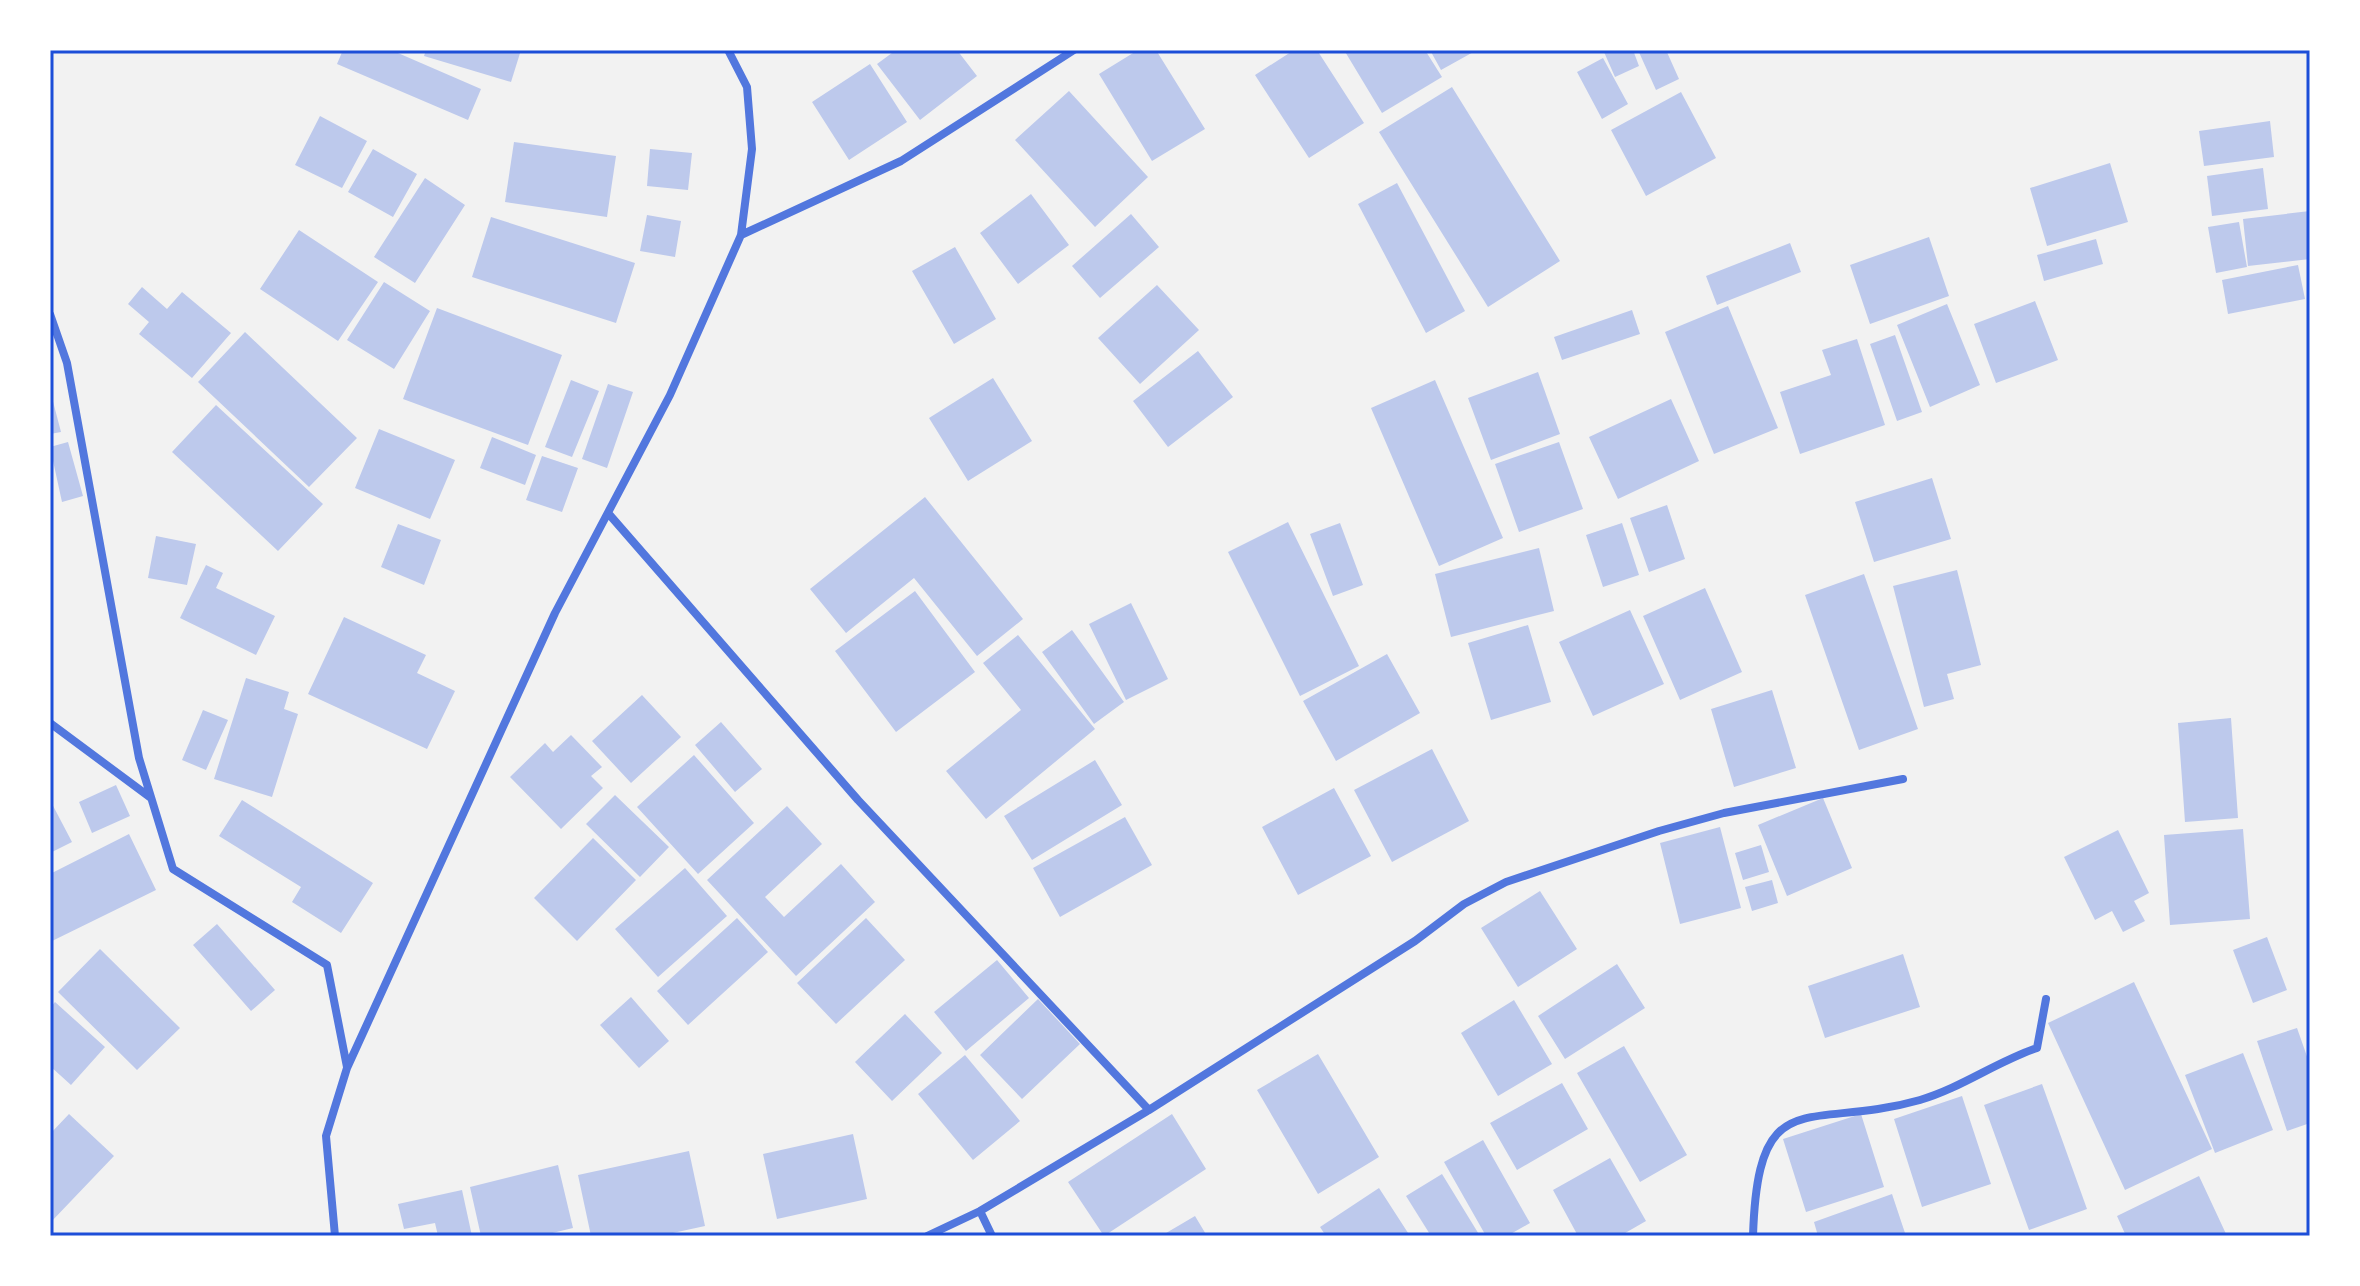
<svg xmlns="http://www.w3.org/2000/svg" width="2360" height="1286" font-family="'Noto Sans',sans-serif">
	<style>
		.building { fill: #bdc9ec }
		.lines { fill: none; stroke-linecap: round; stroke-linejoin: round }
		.minor { stroke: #5277de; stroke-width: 8 }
		.neatline { fill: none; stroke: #1d4ed8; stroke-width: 3 }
	</style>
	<rect width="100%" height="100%" fill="#f2f2f2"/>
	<path class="building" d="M343 50H391L481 89 468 120 337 64Z
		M426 50H521L511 82 424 56Z
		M896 50H957L977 76 920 120 877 64Z
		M1138 50H1156L1205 129 1152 161 1099 74Z
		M1294 50H1317L1364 123 1309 158 1255 75Z
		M1344 50H1425L1442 77 1382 113Z
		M1430 50H1477L1441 70Z
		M1633 50 1639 66 1615 77 1604 52Z
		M1638 50H1666L1679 79 1656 90Z
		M1603 58 1628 104 1602 119 1577 72Z
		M870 64 907 122 849 160 812 102Z
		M1452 87 1560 261 1488 307 1379 132Z
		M1069 91 1148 177 1095 227 1015 140Z
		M1681 92 1716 158 1646 196 1611 130Z
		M320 116 367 141 342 188 295 165Z
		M2270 121 2274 157 2204 166 2199 131Z
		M514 142 616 156 607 217 505 202Z
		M373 149 417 174 393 217 348 192Z
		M650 149 692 153 688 190 647 186Z
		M2110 163 2128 222 2047 246 2030 188Z
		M2263 168 2268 209 2212 216 2207 176Z
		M425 178 465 205 415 283 374 257Z
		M1397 183 1465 311 1426 333 1358 204Z
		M1031 194 1069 245 1018 284 980 233Z
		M2310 211V259L2248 266 2243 219Z
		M1131 214 1159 247 1100 298 1072 266Z
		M647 215 681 221 675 257 640 251Z
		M491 217 635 263 616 323 472 277Z
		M2239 222 2247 267 2216 273 2208 227Z
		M299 230 378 282 338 341 260 289Z
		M1929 237 1949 296 1870 324 1850 265Z
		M2096 239 2103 264 2044 281 2037 255Z
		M1790 243 1801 272 1717 305 1706 276Z
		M955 247 996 319 954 344 912 271Z
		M2298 265 2305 299 2228 314 2222 280Z
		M384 282 430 311 394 369 347 340Z
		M1157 285 1199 330 1140 384 1098 338Z
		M142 287 167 309 182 292 231 333 192 378 139 334 149 322 128 304Z
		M2035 301 2058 360 1996 383 1974 324Z
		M1947 304 1980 385 1930 407 1897 325Z
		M1728 306 1778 428 1714 454 1665 332Z
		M437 308 562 355 528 445 403 399Z
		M1632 310 1640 334 1562 360 1554 337Z
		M245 332 357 438 309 487 198 382Z
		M1895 335 1922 412 1897 421 1870 344Z
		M1857 339 1885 425 1800 454 1780 392 1831 375 1822 350Z
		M1198 351 1233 397 1168 447 1133 401Z
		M1538 372 1560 434 1491 460 1468 398Z
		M993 378 1032 441 968 481 929 418Z
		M571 380 599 391 572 457 545 447Z
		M1435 380 1503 538 1439 566 1371 408Z
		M608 384 633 392 607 468 582 459Z
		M50 390 61 432 50 434Z
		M1671 399 1699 461 1618 499 1589 437Z
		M216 405 323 504 278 551 172 452Z
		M379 429 455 460 430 519 355 488Z
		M492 437 536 455 525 485 480 468Z
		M68 442 83 496 62 502 50 447Z
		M1559 442 1583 509 1519 532 1495 464Z
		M542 456 578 468 562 512 526 500Z
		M1932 478 1951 539 1874 562 1855 502Z
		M925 497 1023 619 977 656 914 578 846 633 810 589Z
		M1667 505 1685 559 1649 572 1630 518Z
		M1288 522 1359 666 1300 696 1228 552Z
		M1340 523 1363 585 1333 596 1310 534Z
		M1622 523 1639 575 1603 587 1586 535Z
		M398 524 441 540 424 585 381 567Z
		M156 536 196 544 187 585 148 578Z
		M1539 548 1554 611 1451 637 1435 574Z
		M206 565 223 573 216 588 275 616 256 655 180 618Z
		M1957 570 1981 665 1947 674 1954 699 1924 707 1893 586Z
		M1864 574 1918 729 1859 750 1805 595Z
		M1705 588 1742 672 1680 700 1643 616Z
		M915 591 975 672 896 732 835 651Z
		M1131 603 1168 679 1126 700 1089 624Z
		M1630 610 1664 684 1593 716 1559 642Z
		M344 617 426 655 417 673 455 691 427 749 308 694Z
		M1528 625 1551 702 1491 720 1468 643Z
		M1072 630 1124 702 1094 724 1042 652Z
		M1018 635 1095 729 986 819 946 771 1021 710 983 663Z
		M1387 654 1420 713 1336 761 1303 701Z
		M246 678 289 692 284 709 298 714 272 797 214 779Z
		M1772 690 1796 768 1734 787 1711 709Z
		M642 695 681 737 631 783 592 741Z
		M203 710 228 720 206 770 182 760Z
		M2231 718 2238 818 2185 822 2178 723Z
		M721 722 762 769 735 792 695 745Z
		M571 735 602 767 591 776 603 788 561 829 510 777 545 743 553 752Z
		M1432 749 1469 821 1392 862 1354 790Z
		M694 755 754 823 698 874 637 807Z
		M1095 760 1122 805 1032 860 1004 816Z
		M116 785 130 816 92 833 79 802Z
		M1334 788 1371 856 1298 895 1262 827Z
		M615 795 669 847 640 877 586 824Z
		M1823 798 1852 868 1787 896 1758 825Z
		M50 800 72 842 50 853Z
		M242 800 373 883 341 933 292 902 301 887 219 836Z
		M787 806 822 844 765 897 784 917 841 864 875 902 796 976 707 880Z
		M1125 817 1152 865 1060 917 1033 868Z
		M1720 827 1741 908 1680 924 1660 843Z
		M2243 829 2250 919 2170 925 2164 835Z
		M2118 830 2149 893 2134 901 2145 921 2123 932 2112 911 2095 920 2064 857Z
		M129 834 156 890 50 942V874Z
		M593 838 636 880 577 941 534 898Z
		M1761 845 1769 872 1743 880 1735 853Z
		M685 868 727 916 658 977 615 929Z
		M1772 880 1778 903 1752 911 1745 887Z
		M1540 891 1577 949 1518 987 1481 928Z
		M737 918 768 952 688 1025 657 991Z
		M866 918 905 960 836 1024 797 983Z
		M217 924 275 990 251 1011 193 945Z
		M2267 937 2287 990 2253 1003 2233 950Z
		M100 949 180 1028 137 1070 58 992Z
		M1903 954 1920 1007 1825 1038 1808 986Z
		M997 960 1029 998 966 1051 934 1012Z
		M1617 964 1645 1008 1565 1059 1538 1016Z
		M2134 982 2212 1149 2125 1190 2048 1023Z
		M631 997 669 1041 639 1068 600 1025Z
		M1038 999 1080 1044 1022 1099 980 1055Z
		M1514 1000 1552 1064 1498 1096 1461 1033Z
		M55 1002 105 1047 71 1085 50 1066V1008Z
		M905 1014 942 1053 892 1101 855 1062Z
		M2297 1028 2310 1065V1123L2287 1131 2257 1041Z
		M1624 1046 1687 1155 1640 1182 1577 1073Z
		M2243 1053 2273 1130 2215 1153 2185 1075Z
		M1318 1054 1379 1157 1318 1194 1257 1090Z
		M965 1055 1020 1121 973 1160 918 1094Z
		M1562 1083 1588 1129 1517 1170 1490 1123Z
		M2042 1084 2087 1209 2029 1230 1984 1105Z
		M1962 1096 1991 1184 1922 1207 1894 1119Z
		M69 1114 114 1156 50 1223V1134Z
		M1172 1114 1206 1169 1104 1236 1068 1182Z
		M1861 1114 1884 1187 1806 1212 1783 1139Z
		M853 1134 867 1199 777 1219 763 1154Z
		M1483 1140 1530 1223 1507 1236H1486L1444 1162Z
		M689 1151 705 1226 659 1236H591L578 1175Z
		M1610 1158 1646 1221 1620 1236H1578L1553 1190Z
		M558 1165 573 1228 540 1236H481L470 1187Z
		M1442 1174 1480 1236H1431L1406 1196Z
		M2199 1176 2227 1236H2126L2117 1216Z
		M1379 1188 1410 1236H1326L1320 1227Z
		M462 1190 472 1236H438L435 1223 404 1229 398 1204Z
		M1892 1194 1906 1236H1818L1814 1222Z
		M1195 1216 1207 1236H1161Z"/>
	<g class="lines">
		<path class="minor" d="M741 235 901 161 1074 50
			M50 314 67 363 139 758 173 869 327 965 347 1067
			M608 513 858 800 1149 1110
			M50 723 151 798
			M980 1211 992 1236
			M335 1236 326 1136 347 1068 555 613 670 395 741 235 752 149 747 87 728 50
			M927 1236 980 1211 1149 1110 1415 941 1464 904 1506 882 1659 831 1724 813 1903 779
			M1753 1236C1758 1079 1808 1132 1920 1100 1961 1088 1996 1062 2037 1048L2046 999"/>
	</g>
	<rect width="2360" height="1286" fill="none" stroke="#ffffff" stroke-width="104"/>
	<rect x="52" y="52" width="2256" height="1182" class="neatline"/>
</svg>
